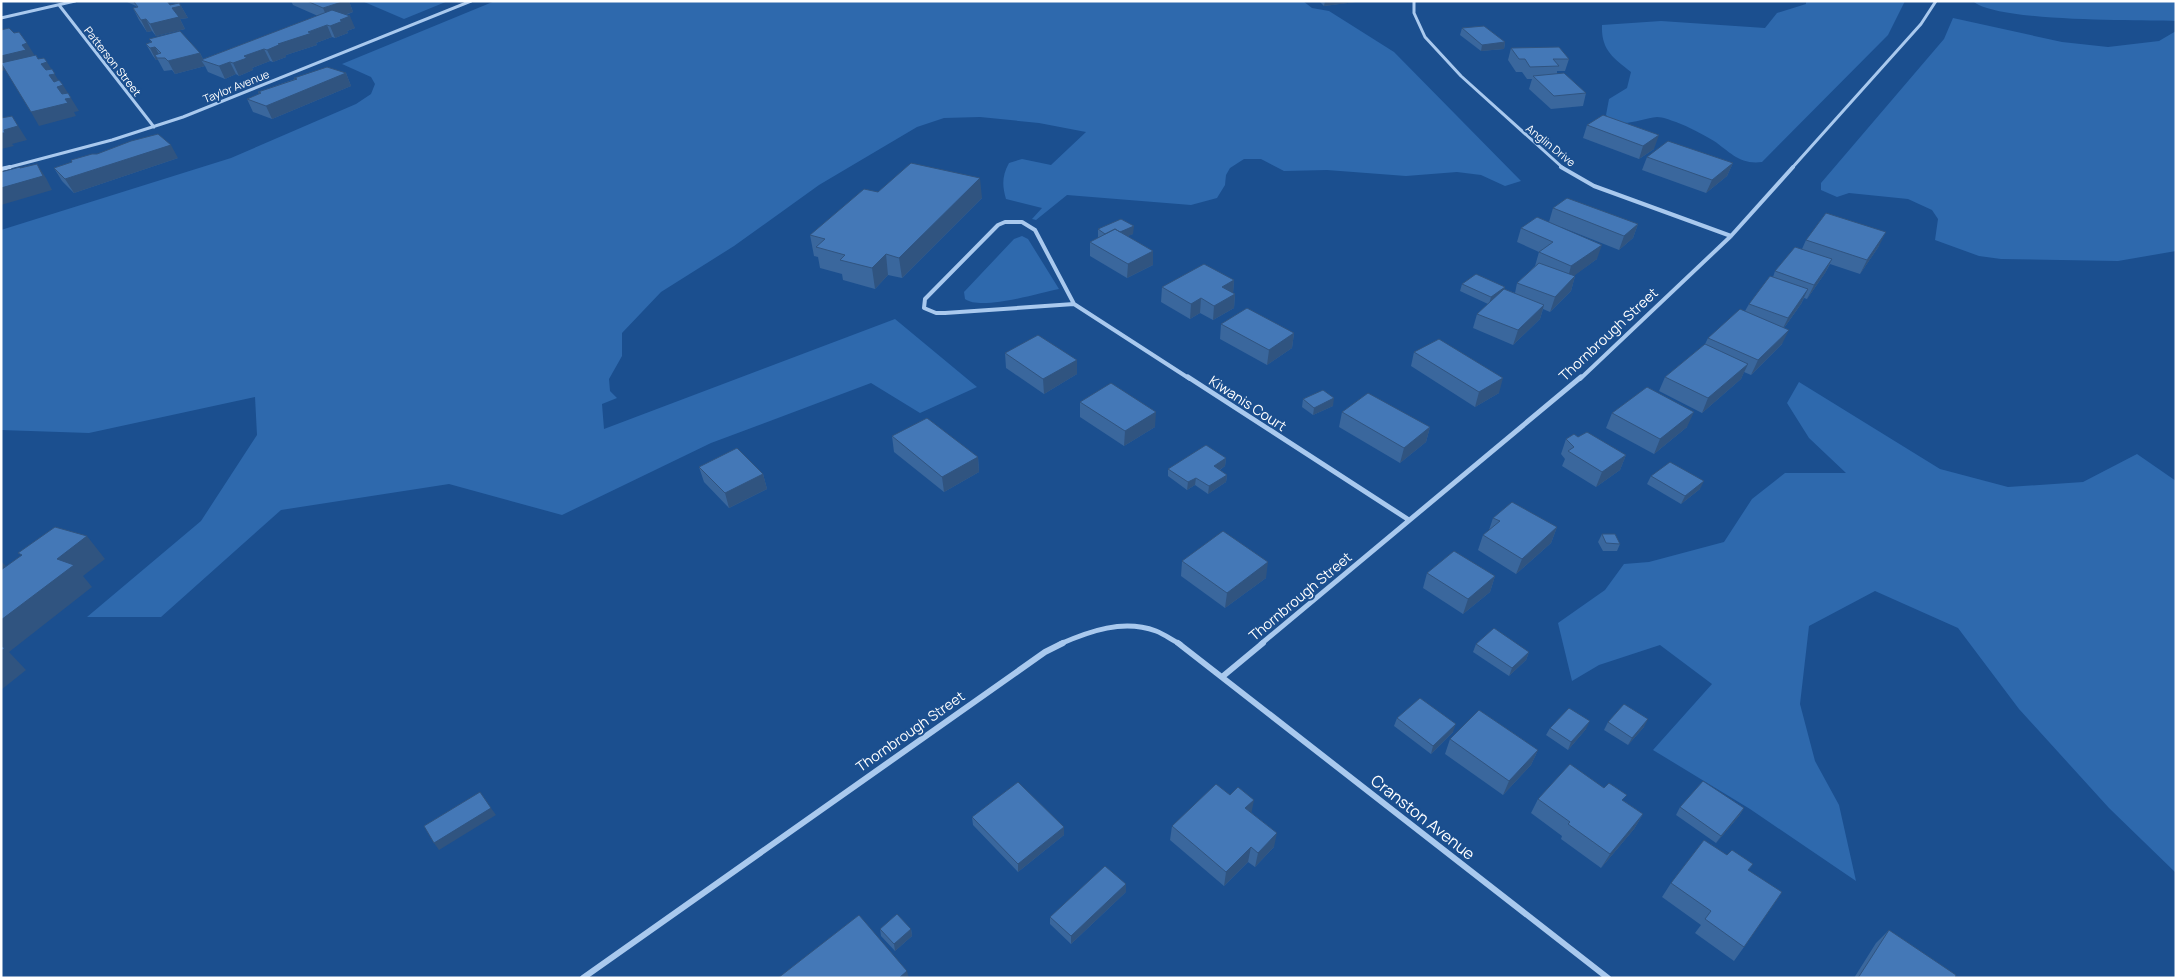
<svg xmlns="http://www.w3.org/2000/svg" width="2177" height="979" font-family="Manrope,sans-serif">
	<style>
		.green { fill: #2e69ad }
		.lines { fill: none; stroke-linecap: round; stroke-linejoin: round }
		.street-far3 { stroke: #a9c9ee; stroke-width: 3 }
		.street-far2 { stroke: #a9c9ee; stroke-width: 4 }
		.street-far1 { stroke: #a9c9ee; stroke-width: 5 }
		.street { stroke: #a9c9ee; stroke-width: 6 }
		.wall { fill: #3a679d }
		.shaded-wall { fill: #305480 }
		.building { fill: #4478b7; stroke: #305480 }
		.labels { text-anchor: middle; dominant-baseline: central; stroke-width: 4; stroke-linejoin: round; paint-order: stroke }
		.far-street-label { font-size: 11px; fill: #fff; stroke: #1b4f8f }
		.street-label { font-size: 14px; fill: #fff; stroke: #1b4f8f }
		.near-street-label { font-size: 16px; fill: #fff; stroke: #1b4f8f }
	</style>
	<rect width="100%" height="100%" fill="#1b4f8f"/>
	<path class="green" d="M362 1H448L404 19Z
		M495 1H1303L1312 8 1329 11 1394 52 1521 181 1505 186 1481 175 1457 172 1406 176 1327 170 1284 171 1261 159H1244L1230 168 1226 175 1225 185 1217 198 1191 205 1067 195 1036 220 1032 219 1042 208 1006 199C1002 185 1002 176 1009 163L1022 159 1051 165 1086 132 1039 123 980 117 944 118 917 127 819 185 734 246 661 292 622 333V356L609 379 610 391 617 398 602 404 604 429 895 319 977 387 920 413 871 383 711 443 562 515 449 484 281 510 161 617H87L201 521 257 435 255 397 89 433 1 430V230L231 158 356 104 371 94 375 84 371 77 342 64Z
		M1806 1H1905L1888 35 1762 162C1740 165 1730 152 1714 141 1702 134 1689 127 1676 122 1670 120 1663 117 1657 117 1641 118 1619 131 1606 115L1609 99 1627 88 1631 72C1613 58 1601 50 1602 25L1661 21 1765 28 1777 13 1806 4Z
		M1973 1H2176V21C2140 20 1994 22 1973 1Z
		M1953 18 2062 42 2108 47 2159 41 2176 31V251L2118 261 2001 259 1979 256 1935 240 1938 219 1932 210 1908 199 1849 193 1837 197 1821 190V183L1944 39Z
		M1022 236 1028 239 1059 289C1039 293 981 311 965 299L964 292 1014 239Z
		M1799 382 1940 469 2008 487 2083 482 2137 454 2176 481V873L2109 808 2019 709 1958 628 1875 591 1809 626 1800 704 1815 761 1839 805 1856 881 1750 809 1653 750 1712 684 1660 645 1599 665 1572 681 1558 623 1605 590 1624 564 1649 562 1724 542 1752 499 1785 473H1846L1809 438 1787 403Z"/>
	<g class="lines">
		<path class="street-far3" d="M1414 1V13L1425 37 1461 76 1563 168
			M59 5 154 127
			M1 18 75 1
			M6 168 112 140 183 117 471 1
			M1792 168 1921 24 1936 1"/>
		<path class="street-far2" d="M1561 167 1594 186 1731 236
			M1 169 10 167
			M1005 222H1022L1035 230 1074 304 945 313H936L924 308 925 299 998 225Z
			M1074 304 1190 379
			M1580 379 1731 236 1793 167"/>
		<path class="street-far1" d="M1188 377 1409 520
			M1060 644C1090 631 1123 619 1156 631 1164 634 1172 640 1180 644
			M1261 644 1581 377"/>
		<path class="street" d="M1178 643 1608 978
			M1222 677 1263 643
			M583 978 1045 652 1063 643"/>
	</g>
	<path class="wall" d="M127 1H167L170 5 181 6 188 18 180 19 185 29 156 36 152 31 147 32 139 20 133 8 137 7 136 6 127 2Z
		M291 1H349L353 12 346 15 355 28 347 31 348 33 335 38 332 37 316 43 317 45 286 55V57L273 62 270 61 252 68 253 70 239 76 236 74 225 79 208 72 205 66 175 74 172 70 164 71 158 60H156L153 56 146 44 151 42 149 39 200 53 203 59 318 16 293 5Z
		M1319 1H1363L1324 6Z
		M1462 28 1505 42 1504 49 1481 51 1460 35Z
		M1511 48 1569 59 1565 71H1557V74L1586 93 1583 106 1551 109 1529 89 1532 79H1527L1522 72H1516L1508 60Z
		M346 73 351 86 272 119 253 112 247 99 259 94 258 92 295 79 294 78Z
		M1587 125 1654 149 1639 159 1583 138Z
		M97 154 178 158 74 193 62 181 54 168Z
		M1647 157 1733 163 1727 176 1706 193 1642 170Z
		M878 192 982 198 902 278 888 275 875 289 843 280 842 274 820 268 818 257 814 256 810 235Z
		M1553 208 1638 224 1633 238 1619 250 1561 227 1597 259 1573 276H1575L1571 291 1550 312 1543 309 1540 319 1513 345 1473 328 1477 314 1488 304 1460 291 1462 284 1505 287 1504 289 1515 293 1517 283 1535 266 1539 252 1517 242 1521 228 1549 222Z
		M1098 229 1133 234 1127 236 1153 251V265L1127 278 1090 256V242L1099 237H1098Z
		M1806 240 1879 246 1860 274 1830 264 1825 273 1807 299 1804 298 1801 304 1784 328 1782 344 1751 375 1744 372 1741 379 1702 413 1659 391 1665 377 1705 344 1708 338 1745 311 1749 304 1773 277 1775 271 1802 249Z
		M1234 280 1233 293 1235 294 1234 308 1213 320 1200 313 1190 319 1161 302 1162 287Z
		M1221 324 1294 333 1292 348 1267 365 1220 339Z
		M1414 352 1499 393 1475 407 1411 366Z
		M1005 353 1077 360V374L1044 394 1006 368Z
		M1303 399 1333 406 1313 415 1302 407Z
		M1080 402 1155 427 1124 446 1080 417Z
		M1342 412 1430 427 1426 442 1400 463 1339 427Z
		M1612 413 1687 427 1654 454 1606 428Z
		M892 436 978 457 979 472 944 492 894 452Z
		M1578 437 1626 455 1620 470 1596 487 1562 466 1565 459 1561 454 1566 439Z
		M1226 458 1225 466 1220 470 1227 475 1226 482 1208 494 1195 485 1187 490 1168 476V469Z
		M699 467 763 474 767 489 729 508 704 482Z
		M1651 476 1700 489 1681 504 1647 484Z
		M1493 518 1557 527 1551 543 1516 574 1478 550 1483 535 1489 530Z
		M1602 534 1620 544 1617 551H1603L1598 542Z
		M1182 561 1266 578 1225 608 1181 576Z
		M1427 573 1495 576 1490 592 1463 614 1423 588Z
		M1476 644 1529 652 1526 660 1509 676 1473 652Z
		M1397 718 1453 732 1431 754 1394 726Z
		M1608 722 1644 727 1628 745 1604 730Z
		M1550 728 1586 729 1568 750 1546 735Z
		M1450 739 1538 750 1531 765 1503 795 1445 754Z
		M1538 799 1624 801 1643 814 1634 829 1601 868 1561 839 1562 836 1531 813Z
		M1680 807 1744 808 1739 816 1716 843 1676 815Z
		M1252 813 1274 847 1255 867 1248 862 1224 886 1170 840 1172 826Z
		M972 817 1064 827V835L1018 872 973 825Z
		M1748 870 1744 947 1734 961 1695 933 1701 925 1662 897 1671 883Z
		M1126 892 1071 944 1050 924V917Z
		M880 929H911L912 936 895 951 881 936Z
		M1889 930 1955 978H1854L1876 943Z"/>
	<path class="shaded-wall" d="M344 1H349L353 12 328 20 323 8Z
		M1325 1H1363L1324 6Z
		M181 6 188 18 180 19 185 29 156 36 150 24 172 8Z
		M350 16 355 28 347 31 348 33 335 38 330 26 340 20Z
		M146 19 152 31 147 32 141 20Z
		M327 25 332 37 316 43 317 45 286 55V57L273 62 267 50 278 44Z
		M1505 42 1504 49 1481 51 1482 45Z
		M27 43 35 56 34 63 2 71 1 56 22 45Z
		M155 47 161 58 155 55 158 60H156L150 48Z
		M264 49 270 61 252 68 253 70 239 76 233 63 244 56Z
		M200 53 204 61 201 60 205 66 175 74 168 61Z
		M47 62 62 86 63 85 79 111 74 112 76 116 39 126 31 112 41 64Z
		M230 62 236 74 225 79 219 66Z
		M346 73 351 86 272 119 266 106Z
		M12 116 27 140 12 144 14 146 1 149V133Z
		M1659 135 1654 149 1639 159 1643 146Z
		M171 145 178 158 74 193 65 179Z
		M1733 163 1727 176 1706 193 1712 180Z
		M37 164 46 178 52 190 1 205V188L29 180Z
		M980 178 982 198 902 278 899 258Z
		M1638 224 1633 238 1619 250 1624 236Z
		M1134 226 1133 234 1110 244V237Z
		M1886 232 1879 246 1860 274 1867 260Z
		M1602 245 1597 259 1567 281 1571 266Z
		M1153 251V265L1127 278 1128 264Z
		M886 254 888 275 875 289 872 268Z
		M1832 259 1825 273 1807 299 1814 285Z
		M1575 276 1571 291 1550 312 1555 297Z
		M1234 280 1233 295 1222 287Z
		M1505 287 1503 294 1489 304 1491 297Z
		M1808 289 1801 304 1781 332 1788 318Z
		M1235 294 1234 308 1213 320 1214 306Z
		M1201 298 1200 313 1190 319 1191 304Z
		M1544 305 1540 319 1513 345 1518 330Z
		M1789 330 1782 344 1751 375 1758 360Z
		M1294 333 1292 348 1267 365 1269 350Z
		M1077 360V374L1044 394 1043 379Z
		M1748 364 1741 379 1702 413 1708 398Z
		M1503 378 1499 393 1475 407 1479 392Z
		M1334 398 1333 406 1313 415 1314 408Z
		M1156 412 1155 427 1124 446 1125 431Z
		M1694 412 1687 427 1654 454 1660 439Z
		M1430 427 1426 442 1400 463 1404 448Z
		M1626 455 1620 470 1596 487 1602 472Z
		M978 457 979 472 944 492 942 477Z
		M1226 458 1225 466 1214 474V466Z
		M763 474 767 489 729 508 725 493Z
		M1227 475 1226 482 1208 494 1209 486Z
		M1196 478 1195 485 1187 490 1188 482Z
		M1704 481 1700 489 1681 504 1685 496Z
		M1557 527 1551 543 1516 574 1522 559Z
		M87 536 105 559 83 576 92 587 9 652 26 670 1 690V620L57 559Z
		M1 561 6 566 1 570Z
		M1268 562 1266 578 1225 608 1227 593Z
		M1495 576 1490 592 1463 614 1468 599Z
		M1529 652 1526 660 1509 676 1512 668Z
		M1648 719 1644 727 1628 745 1632 738Z
		M1590 721 1586 729 1568 750 1571 742Z
		M1456 724 1453 732 1431 754 1433 746Z
		M1538 750 1531 765 1503 795 1509 781Z
		M1254 800 1251 815 1245 808Z
		M491 808 496 815 439 850 434 843Z
		M1744 808 1739 816 1716 843 1721 836Z
		M1643 814 1634 829 1601 868 1610 854Z
		M1064 827V835L1018 872V864Z
		M1277 833 1274 847 1255 867 1258 853Z
		M1251 847 1248 862 1224 886 1226 872Z
		M1126 884V892L1071 944V936Z
		M911 929 912 936 895 951 894 944Z
		M907 971 909 978H899Z"/>
	<path class="building" d="M139 1H167L170 5 179 3 181 6 172 8 179 17 150 24 146 19 141 20 133 8 138 7 134 2Z
		M307 1H345L323 8Z
		M332 10 350 16 340 20 343 21 330 26 327 25 308 32 312 33 278 44H281L267 50 264 49 244 56 247 58 233 63 230 62 219 66 201 60Z
		M1484 26 1505 42 1482 45 1462 28Z
		M9 28 14 33 19 32 27 43 22 45 26 50 1 56V30Z
		M180 31 200 53 168 61 165 58H157L155 55 161 53 155 47 150 48 146 44 152 42 149 39Z
		M1559 47 1569 59H1553L1559 66 1530 67 1525 59H1519L1511 48Z
		M36 55 38 59 44 58 47 62 41 64 46 70 52 69 55 74 49 75 54 82 59 80 63 85 57 87 62 94 68 93 71 98 65 99 68 103 31 112 1 63Z
		M327 67 346 73 266 106 247 99 261 93 258 92 297 79 294 78Z
		M1564 73 1586 93 1554 96 1533 76Z
		M1603 115 1659 135 1643 146 1587 125Z
		M12 116 18 126 4 130 5 133H1V118Z
		M158 134 171 145 65 179 54 168 72 162 71 160 92 154H97L131 141Z
		M1668 141 1733 163 1712 180 1647 157Z
		M911 163 980 178 899 258 886 254 872 268 840 260 845 255 816 247 825 239 810 235 864 189 878 192Z
		M37 164 43 176 1 188V172L20 167V168Z
		M1567 198 1638 224 1624 236 1553 208Z
		M1826 213 1886 232 1867 260 1806 240Z
		M1537 217 1602 245 1571 266 1539 252 1553 242 1521 228Z
		M1121 219 1134 226 1120 232 1115 229 1105 234 1098 229Z
		M1115 229 1153 251 1128 264 1090 242Z
		M1795 247 1832 259 1814 285 1775 271Z
		M1539 263 1575 276 1555 297 1517 283Z
		M1204 264 1234 280 1222 287 1235 294 1214 306 1201 298 1191 304 1162 287Z
		M1476 274 1505 287 1491 297 1462 284Z
		M1770 276 1808 289 1788 318 1749 304Z
		M1504 289 1544 305 1518 330 1477 314Z
		M1247 308 1294 333 1269 350 1221 324Z
		M1740 309 1789 330 1758 360 1708 338Z
		M1038 335 1077 360 1043 379 1005 353Z
		M1439 339 1503 378 1479 392 1414 352Z
		M1705 344 1748 364 1708 398 1665 377Z
		M1111 383 1156 412 1125 431 1080 402Z
		M1647 387 1694 412 1660 439 1612 413Z
		M1323 390 1334 398 1314 408 1303 399Z
		M1368 393 1430 427 1404 448 1342 412Z
		M927 418 978 457 942 477 892 436Z
		M1587 432 1626 455 1602 472 1568 451 1574 447 1566 439 1574 434 1578 437Z
		M1206 445 1226 458 1214 466 1227 475 1209 486 1196 478 1188 482 1168 469Z
		M737 448 763 474 725 493 699 467Z
		M1670 462 1704 481 1685 496 1651 476Z
		M1512 502 1557 527 1522 559 1483 535 1500 521 1493 518Z
		M55 527 87 536 57 559 74 565 1 620V570L22 555 18 553Z
		M1223 531 1268 562 1227 593 1182 561Z
		M1602 534H1615L1620 544 1606 543Z
		M1454 551 1495 576 1468 599 1427 573Z
		M1494 628 1529 652 1512 668 1476 644Z
		M1 646 5 648 1 651Z
		M1420 698 1456 724 1433 746 1397 718Z
		M1624 704 1648 719 1632 738 1608 722Z
		M1569 708 1590 721 1571 742 1550 728Z
		M1479 710 1538 750 1509 781 1450 739Z
		M1570 764 1604 788 1609 783 1627 795 1622 800 1643 814 1610 854 1568 824 1570 822 1538 799Z
		M1703 781 1744 808 1721 836 1680 807Z
		M1018 782 1064 827 1018 864 972 817Z
		M1216 784 1230 795 1238 787 1254 800 1245 808 1277 833 1258 853 1251 847 1226 872 1172 826Z
		M480 792 491 808 434 843 424 826Z
		M1704 840 1727 855 1732 850 1753 864 1748 870 1782 892 1744 947 1705 919 1711 911 1671 883Z
		M1105 866 1126 884 1071 936 1050 917Z
		M897 914 911 929 894 944 880 929Z
		M859 915 907 971 899 978H778Z
		M1889 930 1956 975 1955 978H1858Z"/>
	<g class="labels">
		<g class="far-street-label">
			<text transform="translate(113 61) rotate(52)">Patterson Street</text>
			<text transform="translate(236 86) rotate(-22)">Taylor Avenue</text>
			<text transform="translate(1551 145) rotate(39)">Anglin Drive</text>
		</g>
		<g class="street-label">
			<text transform="translate(1608 334) rotate(-43)">Thornbrough Street</text>
			<text transform="translate(1248 403) rotate(33)">Kiwanis Court</text>
			<text transform="translate(1300 596) rotate(-40)">Thornbrough Street</text>
			<text transform="translate(910 731) rotate(-35)">Thornbrough Street</text>
		</g>
		<g class="near-street-label">
			<text transform="translate(1423 817) rotate(38)">Cranston Avenue</text>
		</g>
	</g>
	<rect width="2177" height="979" fill="none" stroke="#ffffff" stroke-width="5"/>
</svg>
